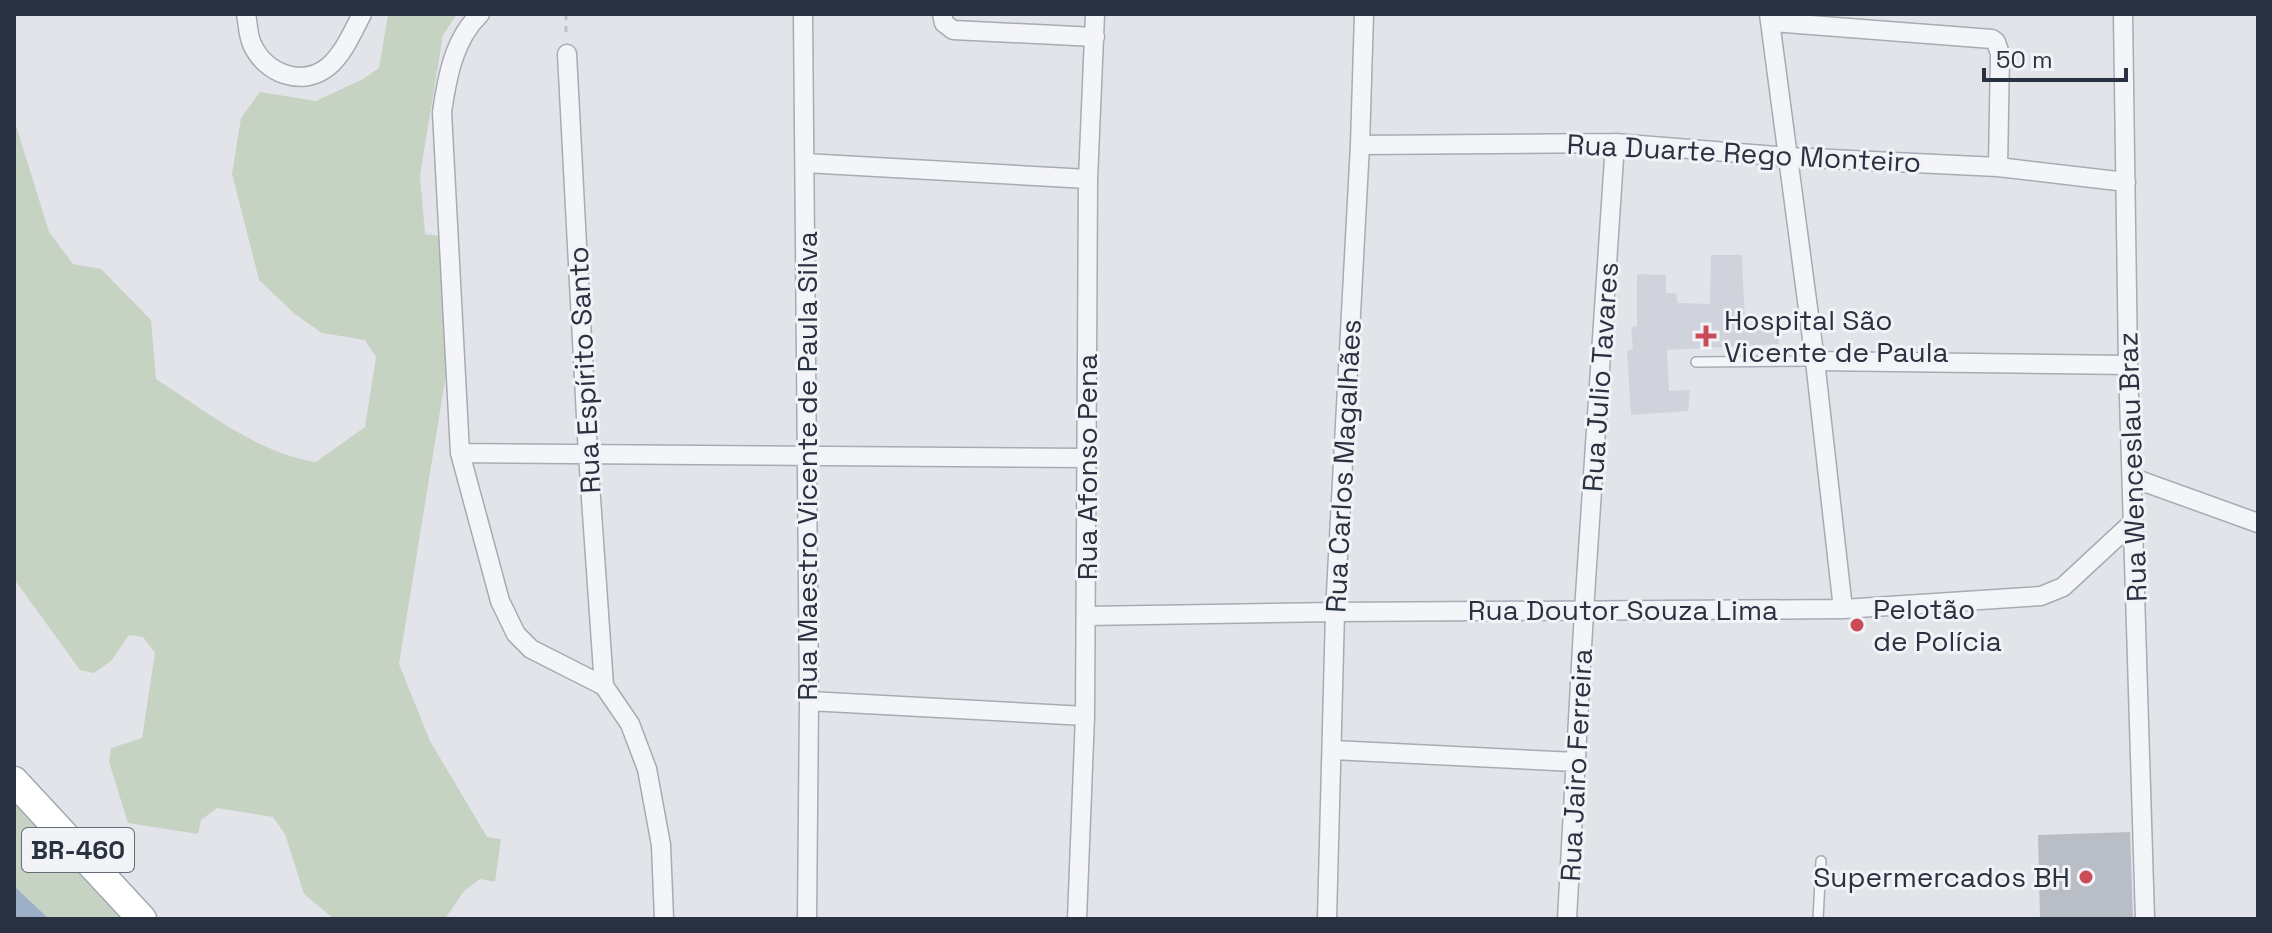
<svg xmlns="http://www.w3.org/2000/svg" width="2272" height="933" font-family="'Space Grotesk',sans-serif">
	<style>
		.built { fill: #d0d3db }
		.green { fill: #c6d3c3 }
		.water { fill: #9eb0c8 }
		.building { fill: #b9bdc6 }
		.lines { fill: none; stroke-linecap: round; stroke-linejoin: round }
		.service-casing { stroke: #a7abb4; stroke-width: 12 }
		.minor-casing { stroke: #a7abb4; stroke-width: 21 }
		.primary-casing { stroke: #a1a8b5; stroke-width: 31 }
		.path { stroke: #bfc2c8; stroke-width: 3; stroke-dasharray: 6 6; stroke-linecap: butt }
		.service { stroke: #f4f5f8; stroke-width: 9 }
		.minor { stroke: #f4f5f8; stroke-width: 18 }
		.primary { stroke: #fff; stroke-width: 28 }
		.poi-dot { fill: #c94c58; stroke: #f1f3f7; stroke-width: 3 }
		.labels { text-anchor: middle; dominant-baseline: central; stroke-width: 6; stroke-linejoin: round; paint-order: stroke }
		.shield { fill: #f1f3f7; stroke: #666b78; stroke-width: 2 }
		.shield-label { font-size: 26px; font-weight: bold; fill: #2a3141 }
		.street-label { font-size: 28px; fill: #2a3141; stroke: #f1f3f7 }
		.poi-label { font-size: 28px; fill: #2a3141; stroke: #f1f3f7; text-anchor: start }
	</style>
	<rect width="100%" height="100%" fill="#e2e4ea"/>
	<path class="built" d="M1711 255H1742L1745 325 1778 324 1779 344 1667 350 1669 391 1690 390 1688 411 1631 415 1627 351 1633 349 1631 327 1637 326V274L1666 275V293H1676L1678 303 1710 304Z"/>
	<path class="green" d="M388 14H457L443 35 420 175 425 234 439 236 449 267 447 368 399 664 430 741 487 837 501 839 495 882 480 879 464 891 445 919H334L304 894 285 834 273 817 217 808 201 820 198 834 128 823 109 762 111 748 142 738 155 653 143 637 129 635 111 661 94 673 80 670 14 579V119L49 232 73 264 101 269 151 320 156 379C206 411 257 453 316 462L365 427 376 357 365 340 322 333 296 315 259 280 232 174 241 118 260 92 316 101 363 79 379 68Z
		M14 781 142 919H14Z"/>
	<path class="water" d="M14 886 49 919H14Z"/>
	<path class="building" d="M2130 832 2133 919H2040L2038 835Z"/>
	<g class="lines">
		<defs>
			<path id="service" d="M1696 362 1815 361
				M1818 919 1821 861"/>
			<path id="minor" d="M246 14C248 24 248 36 252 44 265 74 303 88 329 66 344 53 353 31 362 14
				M480 14C454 39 447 77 442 112L460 453 500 601 516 634 531 649 604 686 630 724 647 769 661 845 664 919
				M803 14 809 701 807 919
				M942 14 944 23 953 30 1095 37
				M1769 14 1815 361 1843 609
				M2123 14 2128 365 2145 919
				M1771 22 1992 39 1996 42 2000 54 1998 167
				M567 54 588 455 604 686
				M1360 145 1615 143 1789 157 1998 167 2126 182
				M805 163 1088 179
				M1815 361 2128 365
				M460 453 1087 458
				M2133 478 2258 523
				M1086 616 1335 612 1843 609 2041 596 2063 587 2133 522
				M809 701 1085 716
				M1333 750 1575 762
				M1077 919 1085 716 1088 179 1095 14
				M1327 919 1335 612 1360 145 1364 14
				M1567 919 1584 611 1615 143"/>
			<path id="primary" d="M14 781 142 919"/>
		</defs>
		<use href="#service" class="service-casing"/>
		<use href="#minor" class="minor-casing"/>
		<use href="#primary" class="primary-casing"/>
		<path class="path" d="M566 14V34"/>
		<use href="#service" class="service"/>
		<use href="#minor" class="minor"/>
		<use href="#primary" class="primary"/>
	</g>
	<g class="poi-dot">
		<path d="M1702 324h8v8h8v8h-8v8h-8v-8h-8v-8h8z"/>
		<circle cx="1857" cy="625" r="8"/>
		<circle cx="2086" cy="877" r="8"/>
	</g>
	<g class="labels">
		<rect class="shield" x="22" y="828" width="112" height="44" rx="6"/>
		<g class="shield-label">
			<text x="78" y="850">BR-460</text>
		</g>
		<g class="street-label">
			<text transform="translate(1744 153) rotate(3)">Rua Duarte Rego Monteiro</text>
			<text transform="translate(584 370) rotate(-93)">Rua Espírito Santo</text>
			<text transform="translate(1600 377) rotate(-86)">Rua Julio Tavares</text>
			<text transform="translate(807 466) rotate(-90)">Rua Maestro Vicente de Paula Silva</text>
			<text transform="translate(1343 466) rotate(-87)">Rua Carlos Magalhães</text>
			<text transform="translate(1087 467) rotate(-90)">Rua Afonso Pena</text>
			<text transform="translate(2132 467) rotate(-92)">Rua Wenceslau Braz</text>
			<text x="1623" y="610">Rua Doutor Souza Lima</text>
			<text transform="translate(1576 765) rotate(-87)">Rua Jairo Ferreira</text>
		</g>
		<g class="poi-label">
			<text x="1724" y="320">Hospital São<tspan x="1724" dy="32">Vicente de Paula</tspan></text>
			<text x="1873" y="609">Pelotão<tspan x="1873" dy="32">de Polícia</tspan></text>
			<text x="2070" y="877" text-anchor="end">Supermercados BH</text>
		</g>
	</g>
	<rect width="2272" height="933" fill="none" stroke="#2a3141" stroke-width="32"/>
	<path d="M1984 68v12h142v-12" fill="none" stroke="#2a3141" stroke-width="4"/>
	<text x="1996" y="68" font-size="24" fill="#2a3141" stroke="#f1f3f7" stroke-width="6" paint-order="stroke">50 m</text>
</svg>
